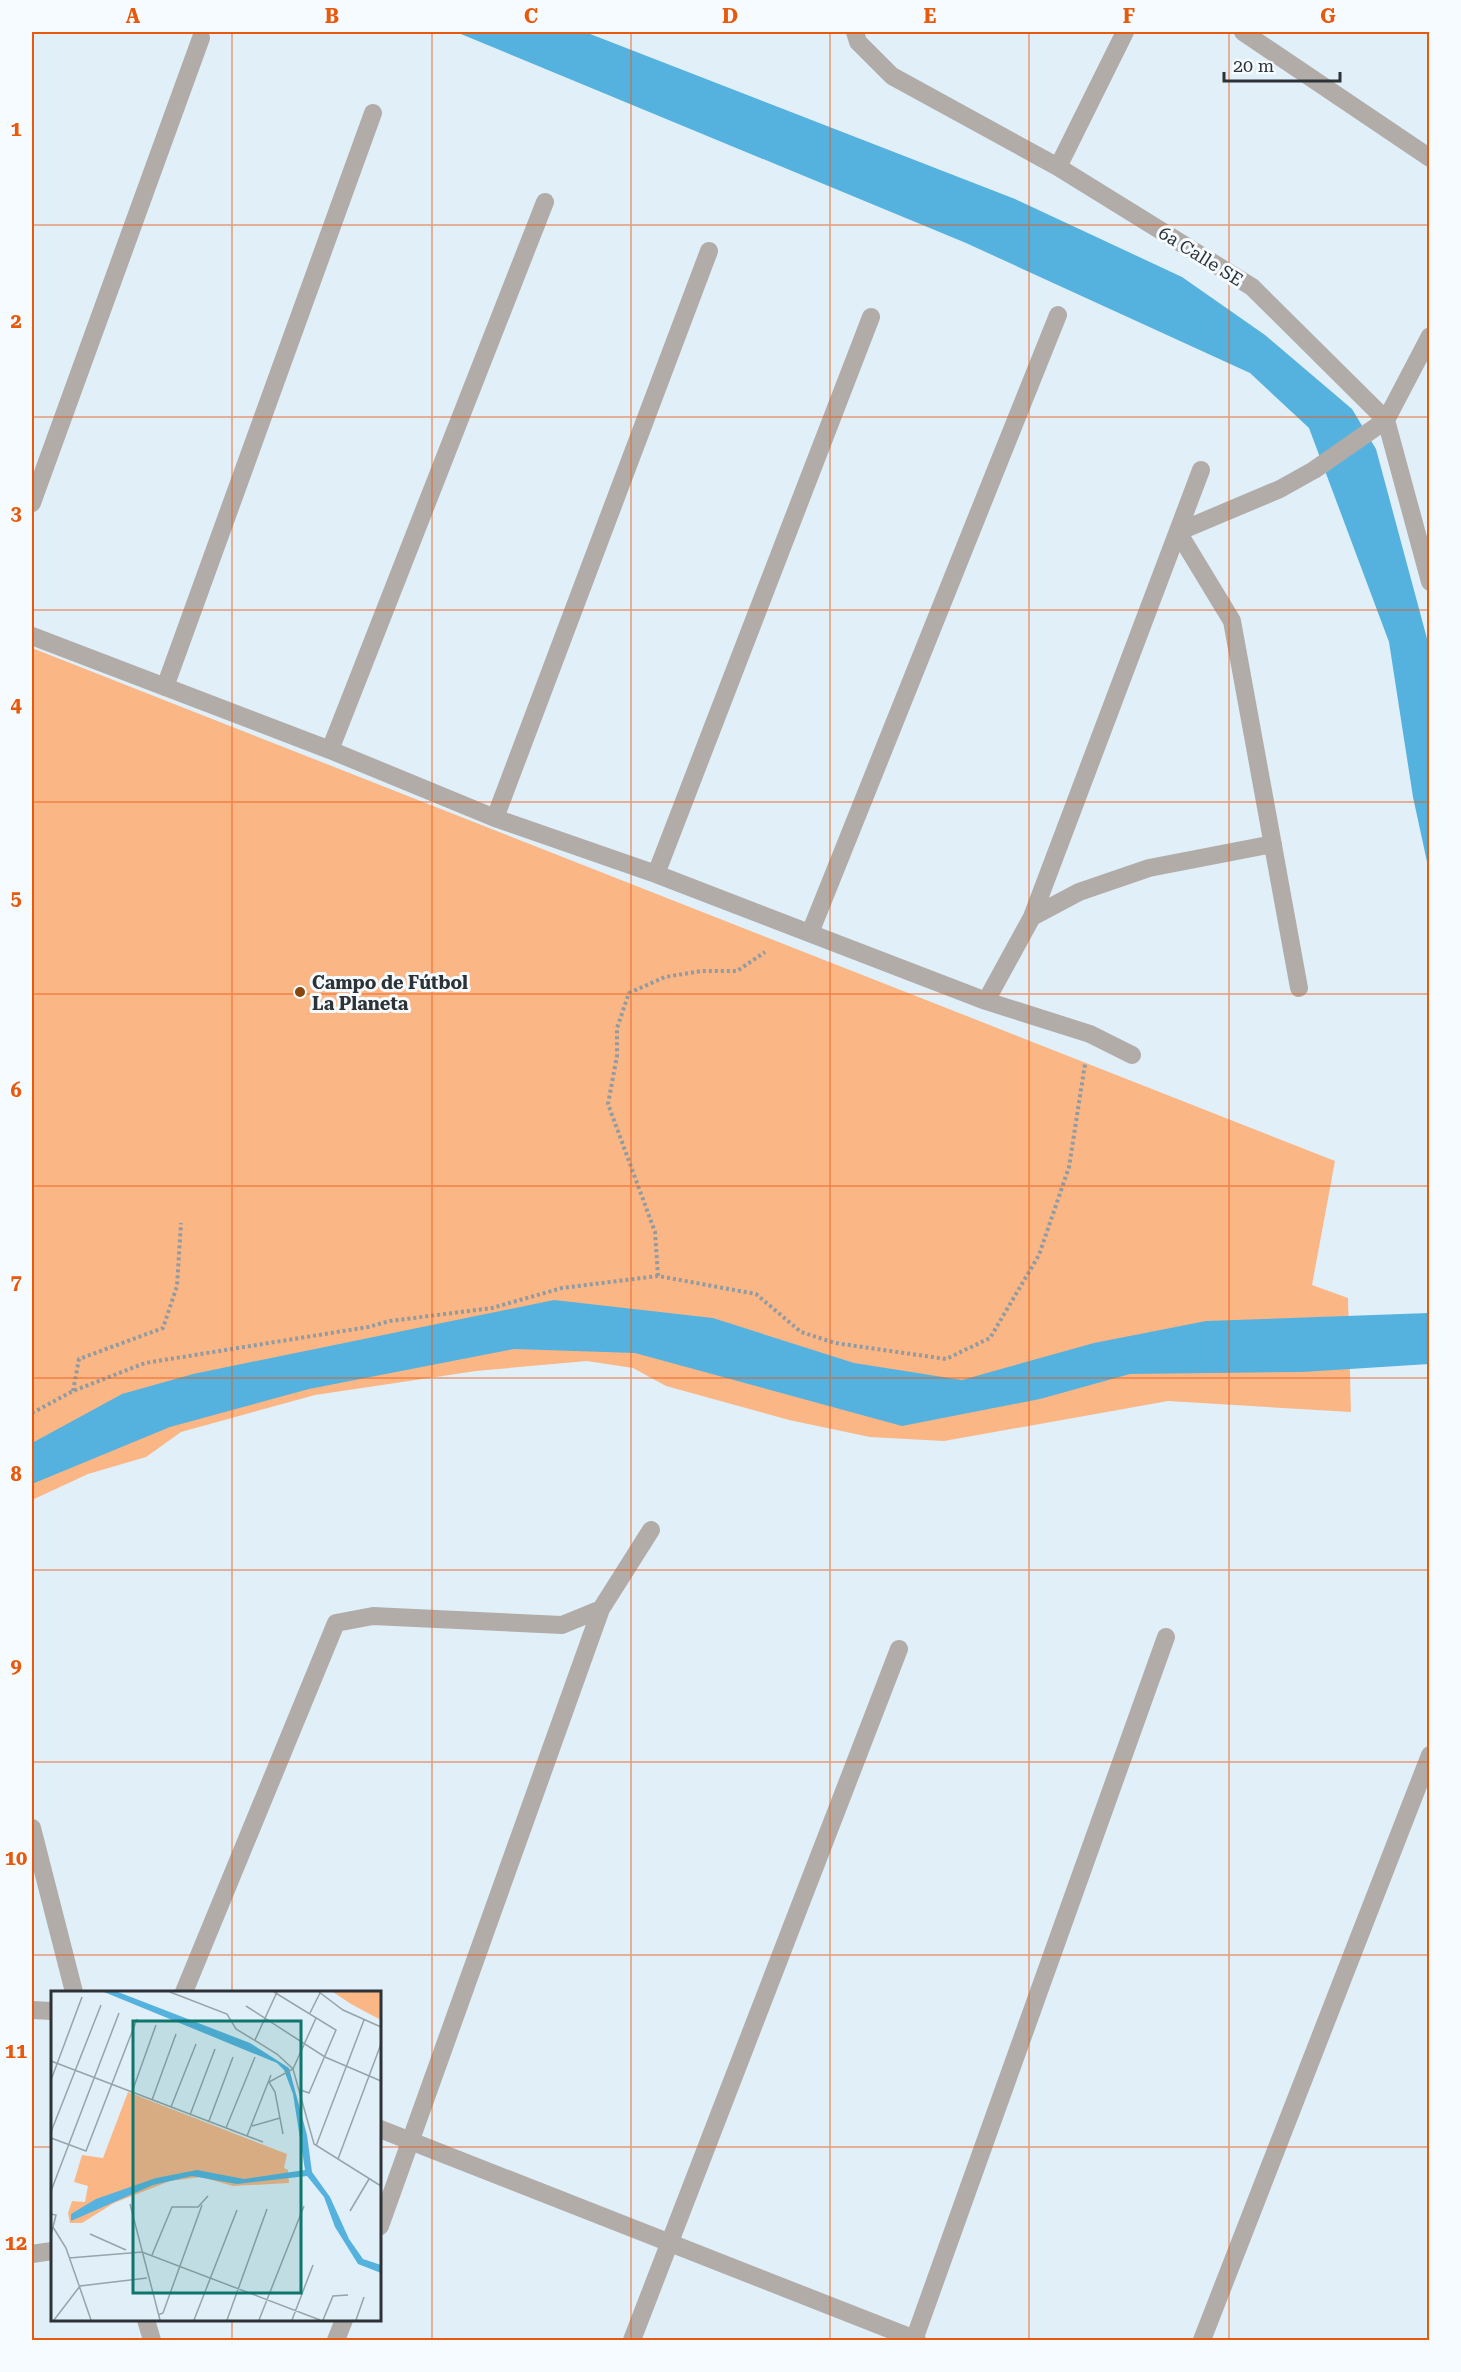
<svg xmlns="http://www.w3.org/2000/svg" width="1461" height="2372" font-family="'Roboto Serif',serif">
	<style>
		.green { fill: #fbb686 }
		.water { fill: #55b2de }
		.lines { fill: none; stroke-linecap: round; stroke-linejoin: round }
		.path { stroke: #909ba2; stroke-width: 4; stroke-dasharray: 3 3; stroke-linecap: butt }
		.street { stroke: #b2aca8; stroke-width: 18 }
		.grid { fill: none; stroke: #e8590c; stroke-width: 1.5; stroke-opacity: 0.55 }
		.poi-dot { fill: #87470d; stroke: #f5fbfe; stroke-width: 2 }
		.labels { text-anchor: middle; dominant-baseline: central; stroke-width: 6; stroke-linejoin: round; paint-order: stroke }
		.street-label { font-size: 18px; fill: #2c3235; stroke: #f5fbfe }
		.poi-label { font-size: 18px; font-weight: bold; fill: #2c3235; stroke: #f5fbfe; text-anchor: start }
		.inset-road { fill: none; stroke: #98a3aa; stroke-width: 1.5 }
		.view { fill: #0f766e; fill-opacity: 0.15; stroke: #0f766e; stroke-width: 3 }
		.inset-edge { fill: none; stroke: #2c3235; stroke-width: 3 }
		.neatline { fill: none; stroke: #e8590c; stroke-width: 2 }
		.grid-label { font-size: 20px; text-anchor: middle; font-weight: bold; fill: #e8590c }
	</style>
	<rect width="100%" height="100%" fill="#e0eff8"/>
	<path class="green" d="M32 648 1335 1161 1312 1285 1348 1298 1351 1412 1168 1401 944 1441 870 1437 789 1420 666 1386 633 1368 587 1361 476 1371 315 1395 181 1432 146 1457 88 1474 32 1500Z"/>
	<path class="water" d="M456 32H585L1015 199 1182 277 1265 335 1352 409 1376 449 1429 646V871L1413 797 1389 642 1309 428 1250 373 966 243Z
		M554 1300 713 1318 854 1363 962 1380 1094 1343 1206 1321 1429 1313V1364L1302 1372 1130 1374 1040 1399 902 1426 635 1353 514 1349 309 1389 170 1427 32 1484V1443L122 1394 193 1374Z"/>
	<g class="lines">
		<path class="path" d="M658 1276 655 1232 608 1104 617 1056V1028L629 993 665 977 701 971H737L765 952
			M73 1391 79 1359 163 1328 177 1286 181 1223
			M32 1413 73 1391 145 1363 368 1327 390 1321 492 1308 562 1288 658 1276 756 1294 801 1332 835 1343 946 1359 990 1338 1039 1255 1069 1167 1085 1064"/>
		<path class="street" d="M855 32 858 42 892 76 1058 167 1252 287 1386 420 1430 582
			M1243 32 1430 158
			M1058 167 1125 32
			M32 503 201 38
			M32 636 330 750 495 818 656 874 986 1001 1090 1034 1132 1055
			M165 687 373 113
			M330 750 545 202
			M495 818 709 251
			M656 874 871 317
			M1032 917 1079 892 1149 868 1273 844
			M810 933 1058 315
			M1299 988 1232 621 1178 532 1280 489 1314 470 1386 420 1430 336
			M986 1001 1032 917 1201 470
			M32 1828 74 1992
			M184 1992 336 1623 373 1616 562 1625 601 1609 651 1530
			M32 2010 52 2011
			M380 2129 917 2340
			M380 2226 601 1609
			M32 2254 52 2251
			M146 2320 152 2340
			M336 2340 344 2320
			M632 2340 899 1649
			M914 2340 1166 1637
			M1202 2340 1430 1755"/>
	</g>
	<path class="grid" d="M232 32V1992M432 32V2340M631 32V2340M830 32V2340M1029 32V2340M1229 32V2340M32 225H1430M32 417H1430M32 610H1430M32 802H1430M32 994H1430M32 1186H1430M32 1378H1430M32 1570H1430M32 1762H1430M32 1955H1430M32 2147H52M380 2147H1430M232 2320V2340"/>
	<circle class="poi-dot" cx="300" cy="992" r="6"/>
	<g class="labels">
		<g class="street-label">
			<text transform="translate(1201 256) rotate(32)">6a Calle SE</text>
		</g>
		<g class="poi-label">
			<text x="312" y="982">Campo de Fútbol<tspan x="312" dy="21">La Planeta</tspan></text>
		</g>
	</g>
	<g transform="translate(51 1991)">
		<rect width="330" height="330" fill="#e0eff8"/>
		<path d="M282 1H330V29L300 13ZM77 101 236 163 233 177 237 179 238 192 182 195 150 186 119 190 63 212 31 232H19L17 222 21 210 34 211 37 195 23 191 31 164 52 167Z" fill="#fbb686"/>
		<path d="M53 1H67L199 52 238 77 256 144 261 181 279 206 298 248 312 268 330 274V282L307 273 284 236 273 206 256 185 186 193 141 185 102 194 20 230V223L45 208 105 187 146 179 193 188 254 179 242 103 233 79 226 72Z" fill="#55b2de"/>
		<path class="inset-road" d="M119 1 176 23 185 38 226 63 242 78 263 153 330 195M223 1 285 39 258 102 247 98M268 1 292 19 330 36M195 15 274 66 330 90M259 22 269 2M204 49 226 1M0 70 212 151M0 89 31 6M81 101 105 34M101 109 125 43M120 116 145 53M139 124 164 58M158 130 182 66M201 135 229 127M175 137 204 66M0 141 50 14M232 143 224 101 218 91 242 78 265 27M196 145 220 84M0 147 35 160 86 28M265 155 313 29M287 168 330 53M0 200 68 22M79 213 109 329M299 220 318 188M0 223 5 224 0 244M2 236 15 257 40 329M39 243 75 259M101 264 121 216H147L157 205M18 267 91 261 269 329M107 324 112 322 151 214M3 329 29 295 96 287M143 329 186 219M176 329 216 218M208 329 253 215M241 329 262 274M272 329 282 305 297 304M305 329 313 306"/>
		<path class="view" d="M82 30H250V302H82Z"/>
		<rect width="330" height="330" class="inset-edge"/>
	</g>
	<rect width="1461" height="2372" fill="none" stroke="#f5fbfe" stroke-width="66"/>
	<path d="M1224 72v9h116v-9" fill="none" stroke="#2c3235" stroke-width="3"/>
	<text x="1233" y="72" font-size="18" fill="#2c3235" stroke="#f5fbfe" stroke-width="4.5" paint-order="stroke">20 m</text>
	<rect x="33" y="33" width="1395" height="2306" class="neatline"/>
	<g class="grid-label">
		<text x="133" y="23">A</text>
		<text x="332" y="23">B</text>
		<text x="531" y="23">C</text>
		<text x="730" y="23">D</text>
		<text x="930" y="23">E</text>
		<text x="1129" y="23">F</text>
		<text x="1328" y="23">G</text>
		<text x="16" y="136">1</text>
		<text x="16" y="328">2</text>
		<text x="16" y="520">3</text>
		<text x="16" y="712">4</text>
		<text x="16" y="905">5</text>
		<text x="16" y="1097">6</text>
		<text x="16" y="1289">7</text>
		<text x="16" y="1481">8</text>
		<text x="16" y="1673">9</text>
		<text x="16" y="1865">10</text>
		<text x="16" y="2058">11</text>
		<text x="16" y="2250">12</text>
	</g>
</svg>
